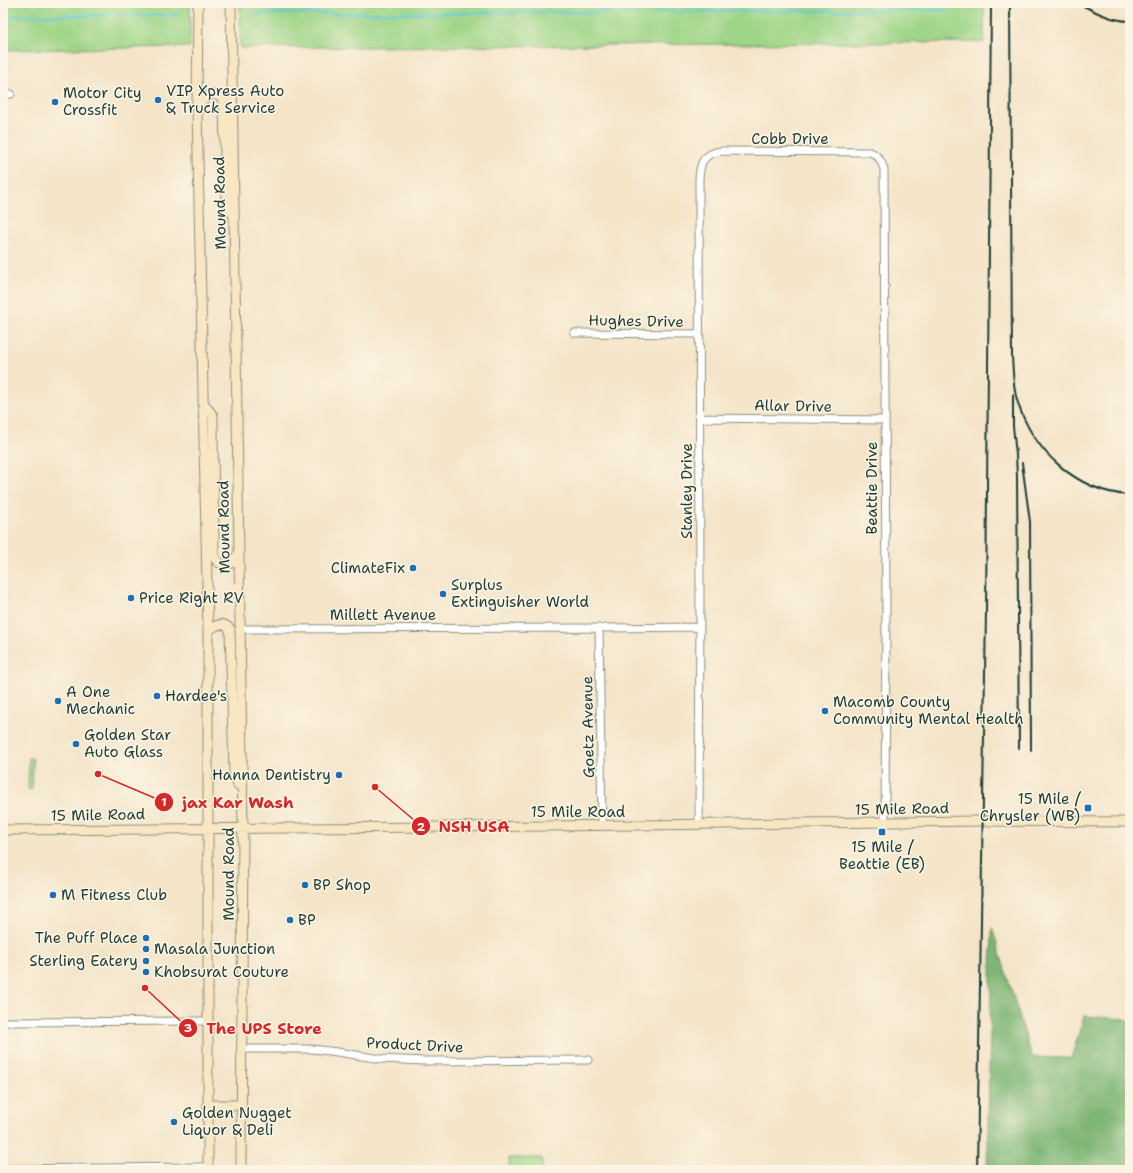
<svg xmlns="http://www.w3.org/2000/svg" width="1133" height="1173" font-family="'Shantell Sans',sans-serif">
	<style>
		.green { fill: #9ed587; stroke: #5e895e }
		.forest { fill: #7eb674; stroke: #4e7a54 }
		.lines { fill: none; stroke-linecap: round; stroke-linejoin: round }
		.stream { stroke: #5dc8d7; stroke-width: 2 }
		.minor-casing { stroke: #8a907e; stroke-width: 9 }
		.secondary-casing { stroke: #8a907e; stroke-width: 11 }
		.minor { stroke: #fff; stroke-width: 7 }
		.secondary { stroke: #f9e7c3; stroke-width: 9 }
		.rail { stroke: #1f3d34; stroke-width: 2 }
		.poi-dot { fill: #1f6fb2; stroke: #fcf5e5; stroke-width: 1.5 }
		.labels { text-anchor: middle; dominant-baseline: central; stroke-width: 3; stroke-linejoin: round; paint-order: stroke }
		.poi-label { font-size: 15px; fill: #1f3d34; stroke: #fcf5e5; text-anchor: start }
		.street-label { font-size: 15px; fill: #1f3d34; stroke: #fcf5e5 }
		.leader { fill: none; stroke: #d62828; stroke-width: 1.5 }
		.callout-dot { fill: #d62828; stroke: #fcf5e5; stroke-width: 1.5 }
		.mark-label { font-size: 12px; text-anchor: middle; font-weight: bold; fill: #fff }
		.callout-label { font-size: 16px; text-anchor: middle; font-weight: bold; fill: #d62828; stroke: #fcf5e5; stroke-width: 3; stroke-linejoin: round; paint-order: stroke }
	</style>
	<rect width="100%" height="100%" fill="#fcf5e5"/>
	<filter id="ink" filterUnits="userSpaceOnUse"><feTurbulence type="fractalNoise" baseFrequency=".025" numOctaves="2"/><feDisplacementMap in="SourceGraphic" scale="8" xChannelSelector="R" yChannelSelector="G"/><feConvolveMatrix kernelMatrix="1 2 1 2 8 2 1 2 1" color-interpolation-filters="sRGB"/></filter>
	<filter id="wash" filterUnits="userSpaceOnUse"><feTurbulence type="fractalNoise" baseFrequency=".012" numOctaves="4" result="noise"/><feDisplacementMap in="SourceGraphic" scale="16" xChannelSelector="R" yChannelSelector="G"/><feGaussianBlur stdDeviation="0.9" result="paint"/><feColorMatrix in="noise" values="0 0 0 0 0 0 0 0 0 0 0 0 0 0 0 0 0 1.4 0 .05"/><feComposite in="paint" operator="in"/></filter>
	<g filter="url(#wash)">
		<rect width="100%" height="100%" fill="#f4e4c8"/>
		<path class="green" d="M3 3H190V47L3 50Z
			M240 3H984V42L240 48Z
			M29 758 33 759 32 790 28 789Z
			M509 1158H542V1170H509Z"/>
		<path class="forest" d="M992 927 1032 1057 1071 1058 1084 1016 1125 1019 1130 1021V1170H987Z"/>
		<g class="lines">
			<path class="stream" d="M255 14 948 10
				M3 16 177 15"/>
		</g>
	</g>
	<g filter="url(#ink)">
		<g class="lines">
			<defs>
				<path id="minor" d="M3 94H11
					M574 333 699 334
					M700 418 885 420
					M605 628 700 627
					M239 629 599 628 602 826
					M699 825 700 595 699 179C700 162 703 154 721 151L870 152C879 155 882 162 884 170L886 611 885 823
					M3 1022 209 1021
					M241 1049H312L337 1052 381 1059 424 1061 588 1060
					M3 1169 208 1167"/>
				<path id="secondary" d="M198 3 197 108 208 631V1170
					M231 3 243 828 241 1170
					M197 108C204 99 209 91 221 97L224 101 226 204 228 209 234 215
					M203 402 213 416 214 556C217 565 224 565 232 563L238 554
					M208 631C215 625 223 621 230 629L234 772 238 785
					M3 830 454 827 983 821 1130 822
					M209 1105H241"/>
			</defs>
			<use href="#minor" class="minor-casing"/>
			<use href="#secondary" class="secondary-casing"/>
			<use href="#minor" class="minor"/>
			<use href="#secondary" class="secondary"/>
			<path class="rail" d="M1010 3 1012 357C1013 371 1013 387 1017 400 1032 450 1076 492 1130 495
				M1078 3C1093 11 1112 21 1130 21
				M1013 395V426L1016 455 1017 477 1019 748
				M1022 463 1030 522 1031 750
				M977 1170 986 612 991 3"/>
		</g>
	</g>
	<g class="poi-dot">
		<circle cx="158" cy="100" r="4"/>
		<circle cx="55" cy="102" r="4"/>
		<circle cx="413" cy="568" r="4"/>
		<circle cx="443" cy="594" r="4"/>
		<circle cx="131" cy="598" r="4"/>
		<circle cx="157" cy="696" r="4"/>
		<circle cx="58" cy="701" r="4"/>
		<circle cx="825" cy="711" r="4"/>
		<circle cx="76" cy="744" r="4"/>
		<circle cx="339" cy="775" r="4"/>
		<rect x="1084" y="804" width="8" height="8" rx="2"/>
		<rect x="878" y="828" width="8" height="8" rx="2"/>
		<circle cx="305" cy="885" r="4"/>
		<circle cx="53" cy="895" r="4"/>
		<circle cx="290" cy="920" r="4"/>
		<circle cx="146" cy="938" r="4"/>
		<circle cx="146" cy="949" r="4"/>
		<circle cx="146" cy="961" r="4"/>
		<circle cx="146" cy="972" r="4"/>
		<circle cx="174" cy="1122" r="4"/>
	</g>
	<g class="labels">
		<g class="poi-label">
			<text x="166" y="91">VIP Xpress Auto<tspan x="166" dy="17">&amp; Truck Service</tspan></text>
			<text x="63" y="93">Motor City<tspan x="63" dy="17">Crossfit</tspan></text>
			<text x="405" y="568" text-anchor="end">ClimateFix</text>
			<text x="451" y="585">Surplus<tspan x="451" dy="17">Extinguisher World</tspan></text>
			<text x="139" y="598">Price Right RV</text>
			<text x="66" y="692">A One<tspan x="66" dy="17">Mechanic</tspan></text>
			<text x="165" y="696">Hardee's</text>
			<text x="833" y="702">Macomb County<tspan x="833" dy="17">Community Mental Health</tspan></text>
			<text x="84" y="735">Golden Star<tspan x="84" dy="17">Auto Glass</tspan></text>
			<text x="331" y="775" text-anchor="end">Hanna Dentistry</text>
			<text x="1080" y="799" text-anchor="end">15 Mile /<tspan x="1080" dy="17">Chrysler (WB)</tspan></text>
			<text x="882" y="847" text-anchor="middle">15 Mile /<tspan x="882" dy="17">Beattie (EB)</tspan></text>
			<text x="313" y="885">BP Shop</text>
			<text x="61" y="895">M Fitness Club</text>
			<text x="298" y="920">BP</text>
			<text x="138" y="938" text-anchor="end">The Puff Place</text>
			<text x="154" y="949">Masala Junction</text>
			<text x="138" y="961" text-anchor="end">Sterling Eatery</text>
			<text x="154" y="972">Khobsurat Couture</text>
			<text x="182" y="1113">Golden Nugget<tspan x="182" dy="17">Liquor &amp; Deli</tspan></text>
		</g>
		<g class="street-label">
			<text x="790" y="139">Cobb Drive</text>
			<text transform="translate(220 203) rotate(-91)">Mound Road</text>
			<text transform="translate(636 321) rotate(1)">Hughes Drive</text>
			<text transform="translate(793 406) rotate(1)">Allar Drive</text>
			<text transform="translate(872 488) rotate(-90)">Beattie Drive</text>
			<text transform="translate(687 491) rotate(-90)">Stanley Drive</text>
			<text transform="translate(224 527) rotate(-91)">Mound Road</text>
			<text x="383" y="615">Millett Avenue</text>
			<text transform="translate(588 727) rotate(-91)">Goetz Avenue</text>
			<text transform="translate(902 809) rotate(-1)">15 Mile Road</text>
			<text x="578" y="812">15 Mile Road</text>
			<text transform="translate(98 815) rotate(-1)">15 Mile Road</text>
			<text transform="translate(229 874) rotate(-90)">Mound Road</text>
			<text transform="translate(415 1045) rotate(3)">Product Drive</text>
		</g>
	</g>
	<path class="leader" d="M98 774L164 802M375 787L421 826M145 988L188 1028"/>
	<g class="callout-dot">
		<circle cx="98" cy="774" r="4"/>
		<circle cx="375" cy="787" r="4"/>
		<circle cx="145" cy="988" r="4"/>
		<circle cx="164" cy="802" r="10"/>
		<circle cx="421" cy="826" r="10"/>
		<circle cx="188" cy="1028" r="10"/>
	</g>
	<g class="mark-label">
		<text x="164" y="806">1</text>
		<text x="421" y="831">2</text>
		<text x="188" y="1032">3</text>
	</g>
	<g class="callout-label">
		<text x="238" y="808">jax Kar Wash</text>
		<text x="474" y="832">NSH USA</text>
		<text x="264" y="1034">The UPS Store</text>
	</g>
	<rect width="1133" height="1173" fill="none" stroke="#fcf5e5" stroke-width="16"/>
</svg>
